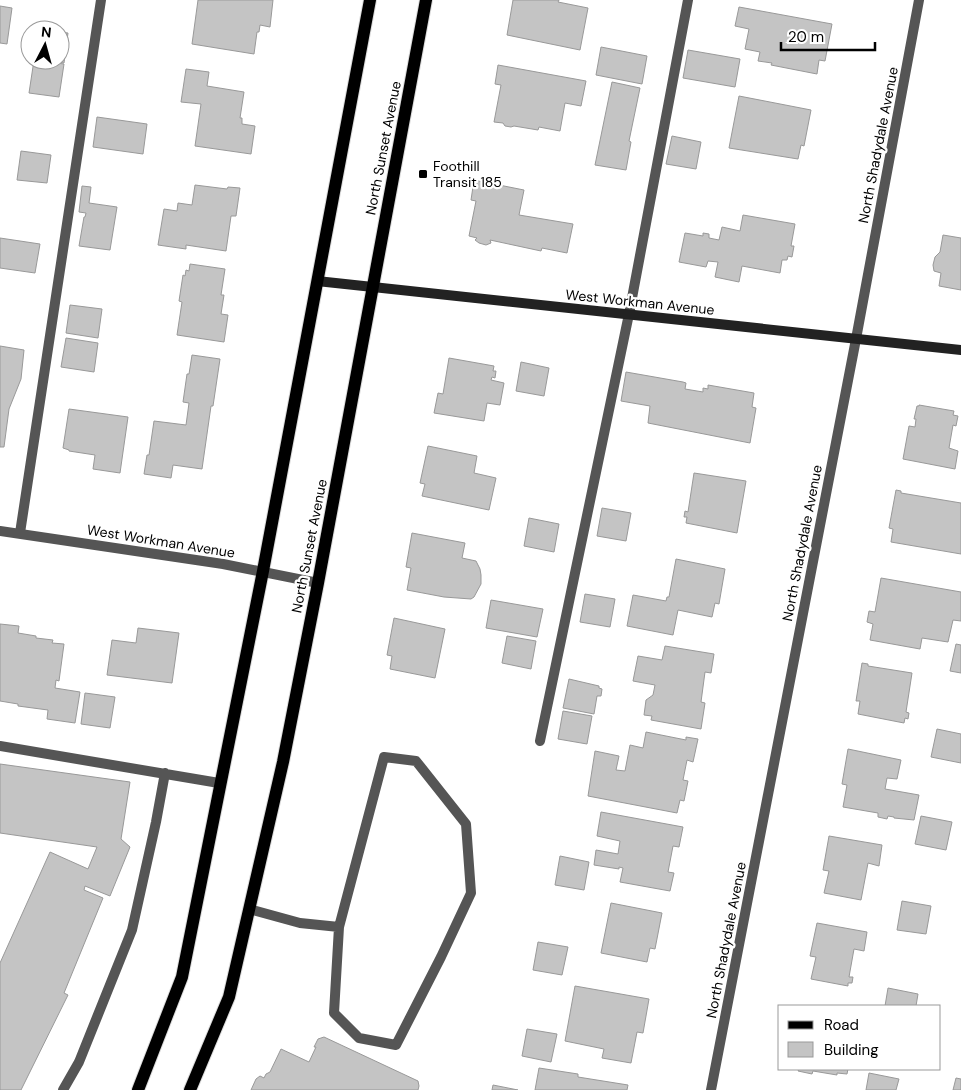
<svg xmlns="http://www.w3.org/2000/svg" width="961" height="1090" font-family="'DM Sans',sans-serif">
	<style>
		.building { fill: #c4c4c4; stroke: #999 }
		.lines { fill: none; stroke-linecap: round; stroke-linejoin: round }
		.primary-casing { stroke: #dbdbdb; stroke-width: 14 }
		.lane { stroke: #555; stroke-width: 10 }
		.street { stroke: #555; stroke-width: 10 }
		.secondary { stroke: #222; stroke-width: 10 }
		.primary { stroke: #000; stroke-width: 12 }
		.poi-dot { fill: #000; stroke: #fff; stroke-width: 2 }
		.labels { text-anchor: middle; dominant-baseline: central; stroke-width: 4.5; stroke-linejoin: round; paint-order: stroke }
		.street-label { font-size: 14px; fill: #000; stroke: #fff }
		.poi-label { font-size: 14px; fill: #000; stroke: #fff; text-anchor: start }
	</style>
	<rect width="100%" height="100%" fill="#fff"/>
	<path class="building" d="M198 0H273L270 27 260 25 259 32H257L254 54 192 44Z
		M513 0H559L558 2 588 8 580 50 507 35Z
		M0 6 12 8 7 44 0 43Z
		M739 7 832 24 825 61 819 60 817 74 771 65 772 63 758 61 760 52 745 49 749 29 735 26Z
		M60 32 68 33 64 63 46 60H60Z
		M601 47 647 56 642 84 596 75Z
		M688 50 740 59 735 87 683 78Z
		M34 60 64 64 59 97 29 93Z
		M498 65 586 81 581 106 565 103 560 131 539 127 538 130 514 126 511 127 505 126 503 123 494 122 501 85 495 84Z
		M186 69 209 72 207 86 244 92 240 118H242V124L255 126 251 154 195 146 201 104 181 102Z
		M612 82 640 88 629 141 631 142 626 170 595 165Z
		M739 96 811 110 804 146 801 145 798 159 729 148Z
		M97 117 147 124 143 154 93 147Z
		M672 136 701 142 696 169 666 164Z
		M21 151 51 155 47 183 17 180Z
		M474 180 524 190 519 215 573 224 567 253 542 248 541 251 490 240 491 243 486 245 479 243 475 240 477 238 469 236 476 201 471 200Z
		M195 185 227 189 228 187 240 188 236 216H231L226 251 186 245V249L158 245 164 209 177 211 178 203 192 205Z
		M82 186 91 187 89 203 117 207 110 250 79 246 84 217H85L86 213 79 212Z
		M743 215 795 224 791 246H794L792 257 788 256 787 260H782L780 273 742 266 739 282 715 277 718 262 708 261 706 267 679 262 685 233 703 236V233L709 234V238L719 240 722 227 740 231Z
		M943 235 961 238V290L939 286 941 273 934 271 933 265 935 257 940 252Z
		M0 238 40 244 35 273 0 268Z
		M190 264 225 269 221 295H224L221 314 228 315 224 342 177 335 182 302 179 301 183 275 185 276 186 270 189 271Z
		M70 305 102 309 98 338 66 333Z
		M66 338 98 343 94 372 61 367Z
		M0 346 24 350 21 379 9 409 4 447H0Z
		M192 355 220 359 213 406H211L202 469 173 465 171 478 144 474 147 455H149L154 421 186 425 189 403 183 402 187 374H189Z
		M449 358 494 366 493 371H496L495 378 492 377 491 380 504 383 500 405 487 403 484 421 434 413 438 393 443 394Z
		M521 362 549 368 544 396 516 391Z
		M626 372 683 382 686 383 685 389 703 392V388L708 389V385L754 393 752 407 756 408 750 443 648 423 650 406 621 401Z
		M919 405 954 411 953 415 958 416 956 426 953 425 949 448 958 451 955 469 903 459 909 426 915 427 916 419H914L917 406H919Z
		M69 409 128 417 120 473 93 469 95 455 69 451V450L63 448Z
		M428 446 477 456 474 473 496 478 489 510 422 496 425 484 420 483Z
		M694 473 746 481 737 533 686 523 687 517H684L685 511 688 512Z
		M896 490 901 491V493L961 503V554L891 542 893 529 889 528Z
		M602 508 631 513 626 541 597 536Z
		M529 518 559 524 554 552 524 546Z
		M412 533 465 543 462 558 476 561 480 569 481 575V584L474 597 471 599 444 597 407 590 411 568 406 567Z
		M676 559 725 569 719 604 715 603 712 617 678 610 673 635 627 626 633 595 666 601 667 597H669Z
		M881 578 961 592V621L953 620 948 642 922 638 920 649 870 640 873 624 867 622 869 611 875 612Z
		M585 594 615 599 610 627 580 622Z
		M491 600 543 609 537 637 486 628Z
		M394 618 445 629 435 678 390 669 392 656 387 655Z
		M0 624 19 626 18 633 36 636V638L53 640 52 643 64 644 59 681 56 680 55 688 80 692 75 723 47 719 48 710 18 706V704L0 701Z
		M138 628 179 633 172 683 107 675 112 640 136 643Z
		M507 636 536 641 531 669 502 663Z
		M956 644 961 645V673L950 671Z
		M665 646 714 654 711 673 705 672 701 702 705 703 701 729 651 720 652 716 644 715 646 700 653 695 655 685 633 681 638 656 662 660Z
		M862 663 868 664V666L912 673 906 712 909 713 908 719 905 718 904 723 858 714 860 701H856Z
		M569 679 599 686V688L602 689 601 696H597L594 714 563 708Z
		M85 693 115 697 110 728 81 724Z
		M563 711 592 716 587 744 558 739Z
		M937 729 961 734V763L931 757Z
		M646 732 686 740V737L698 739 693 762 687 760 683 780 688 781 684 801 680 800 677 813 588 796 595 751 619 756 616 770 625 771 630 745 643 748Z
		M848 749 901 760 897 779 887 778 885 789 919 795 914 820 894 818V817L888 816 887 819 878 817V813L843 807 847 785 842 784Z
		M0 764 130 782 121 839 130 847 110 896 85 886 84 890 103 898 64 993 68 995 21 1090H0V963L50 852 88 869 97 847 0 833Z
		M601 812 683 827 679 847 673 846 668 872 674 873 670 891 620 882 623 868 619 867V869L594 865 596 850 618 854 620 841 597 836Z
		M921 816 952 822 946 850 915 844Z
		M829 836 882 845 879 866 868 863 861 900 824 893 829 871 823 870Z
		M560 856 589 862 584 890 555 885Z
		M902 901 931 906 926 934 897 930Z
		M611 903 662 913 655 949 650 948 647 962 601 953Z
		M817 923 867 932 864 951 854 949 849 977H853L852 983H848V986L811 979 816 957 810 956Z
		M538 942 568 947 562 975 533 970Z
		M575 986 649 999 643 1033 637 1032 631 1063 602 1058 604 1049 565 1041Z
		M888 988 918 994 916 1006H885Z
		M527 1029 557 1034 551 1062 522 1056Z
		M324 1037 418 1081 419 1086 418 1090H251L256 1079 260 1076 264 1078 266 1074 270 1072 281 1049 309 1062 316 1047H314L318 1039Z
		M539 1068 578 1074V1077L628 1085 627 1090H535Z
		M799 1069H848L847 1074 837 1073V1075L813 1071 812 1074 798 1071Z
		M869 1073 899 1079 896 1090H866Z
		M956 1078 961 1079V1090H953Z
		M493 1085 518 1090H492Z"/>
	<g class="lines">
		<defs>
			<path id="primary" d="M138 1090 182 977 263 571 370 0
				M190 1090 229 997 283 762 318 583 426 0"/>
		</defs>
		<use href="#primary" class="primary-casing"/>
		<path class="lane" d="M20 533 101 0
			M540 741 629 314 688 0
			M0 746 219 783
			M249 909 300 923 339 927 334 1013 359 1038 396 1045 441 957 471 893 466 824 416 761 384 757 339 927
			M63 1090 79 1062 132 930 156 822 165 773"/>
		<path class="street" d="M0 531 223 564 318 583
			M711 1090 856 339 919 0"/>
		<path class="secondary" d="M317 281 961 350"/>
		<use href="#primary" class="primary"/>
	</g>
	<rect class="poi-dot" x="418" y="169" width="10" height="10" rx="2.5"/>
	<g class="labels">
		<g class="street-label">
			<text transform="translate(878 145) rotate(-79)">North Shadydale Avenue</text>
			<text transform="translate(383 148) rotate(-79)">North Sunset Avenue</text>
			<text transform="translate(640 302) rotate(6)">West Workman Avenue</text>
			<text transform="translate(161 541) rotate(9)">West Workman Avenue</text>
			<text transform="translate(802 543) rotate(-79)">North Shadydale Avenue</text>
			<text transform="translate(309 546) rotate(-79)">North Sunset Avenue</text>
			<text transform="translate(726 940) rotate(-79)">North Shadydale Avenue</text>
		</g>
		<g class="poi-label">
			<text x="433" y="166">Foothill<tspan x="433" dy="16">Transit 185</tspan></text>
		</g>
	</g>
	<rect x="778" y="1005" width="162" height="65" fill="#ffffff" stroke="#999999"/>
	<rect x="788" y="1021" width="25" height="8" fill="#000000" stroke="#999999"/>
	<text x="824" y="1030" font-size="15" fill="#000000">Road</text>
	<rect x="788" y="1042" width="25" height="15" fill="#c4c4c4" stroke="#999999"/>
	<text x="824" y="1055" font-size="15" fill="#000000">Building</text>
	<g transform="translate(45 45) rotate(6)"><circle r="24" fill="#ffffff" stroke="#999999"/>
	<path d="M0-4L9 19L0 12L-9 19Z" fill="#000000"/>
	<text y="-8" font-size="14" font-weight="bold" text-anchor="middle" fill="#000000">N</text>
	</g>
	<path d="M781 42v8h94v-8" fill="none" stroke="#000000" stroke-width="2.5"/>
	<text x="788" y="42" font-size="15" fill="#000000" stroke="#ffffff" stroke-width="4" paint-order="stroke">20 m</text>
</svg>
